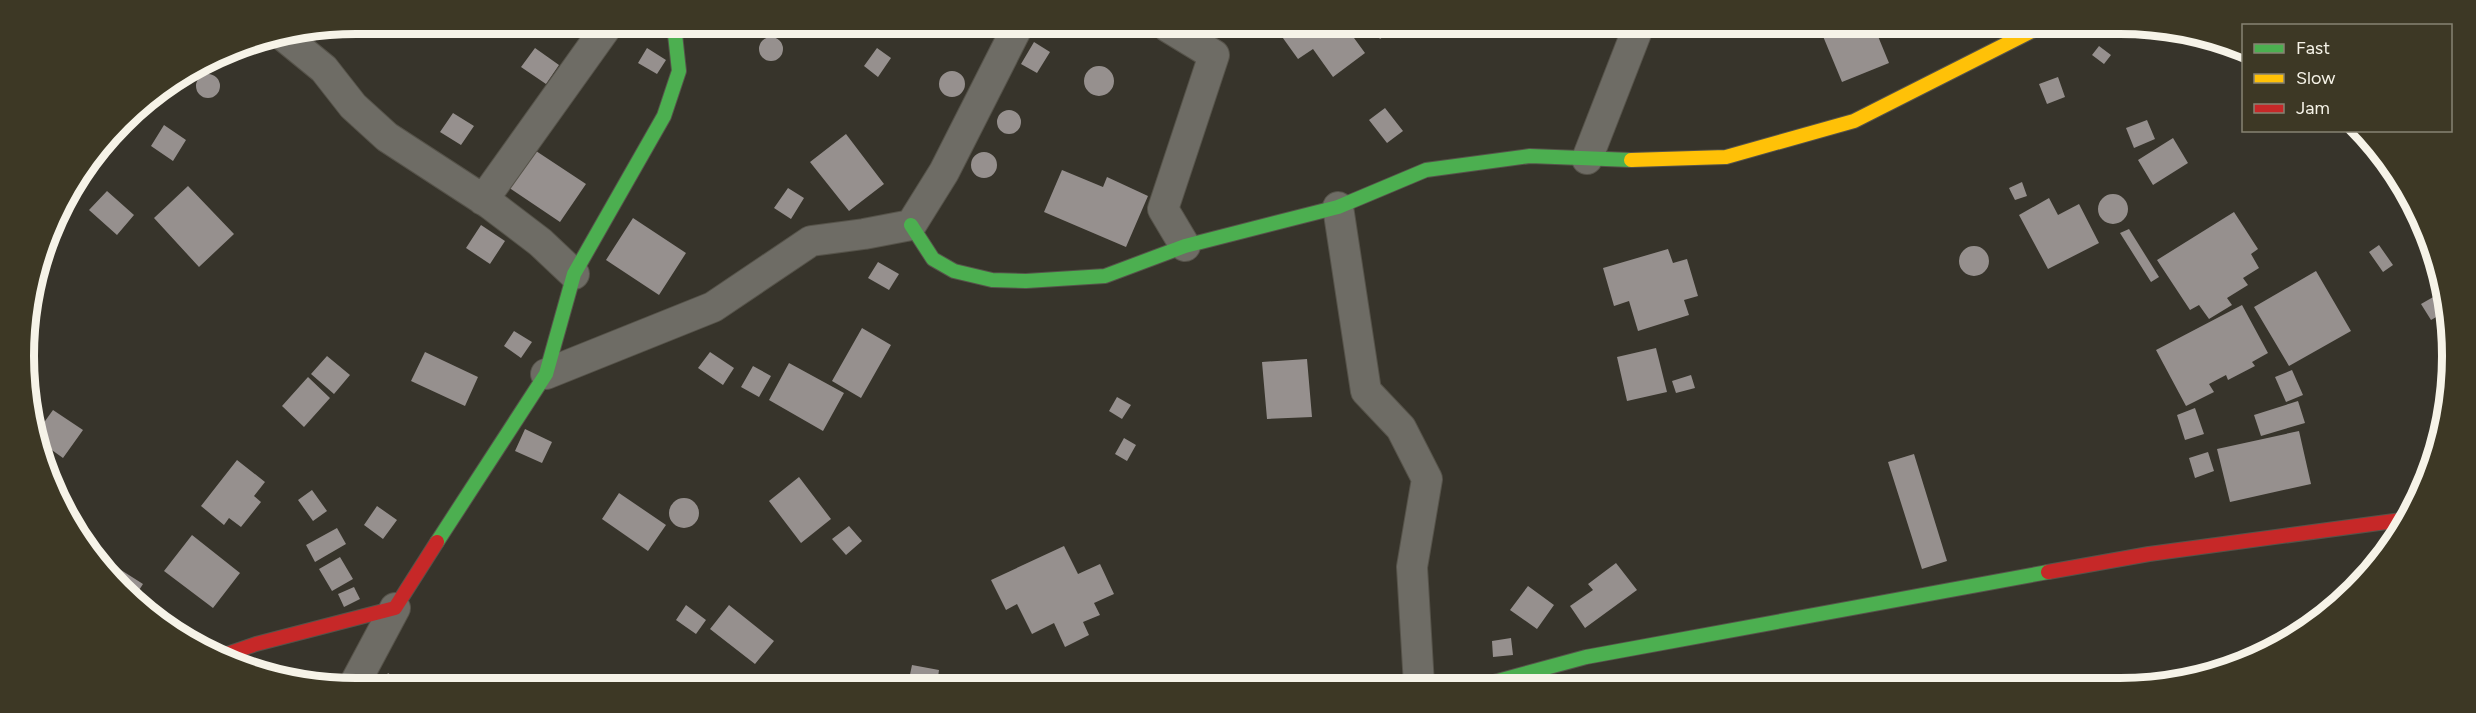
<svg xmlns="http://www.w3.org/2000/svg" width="2476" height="713" font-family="Figtree,sans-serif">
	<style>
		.building { fill: #96908e }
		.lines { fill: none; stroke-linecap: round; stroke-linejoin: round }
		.street-casing { stroke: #56534a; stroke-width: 32 }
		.fast-casing { stroke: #56534a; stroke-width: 16 }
		.slow-casing { stroke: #56534a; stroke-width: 16 }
		.jam-casing { stroke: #56534a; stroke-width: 16 }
		.street { stroke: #6e6c65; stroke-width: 30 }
		.fast { stroke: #4caf50; stroke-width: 14 }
		.slow { stroke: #ffc107; stroke-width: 14 }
		.jam { stroke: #c62828; stroke-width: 14 }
		.rim { fill: none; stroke: #f6f3e8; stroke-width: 8 }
	</style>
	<rect width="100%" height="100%" fill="#37342b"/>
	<path class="building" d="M356 24H363L355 35 344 27Z
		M1275 27H1346L1365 53 1333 77 1313 49 1298 59Z
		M1371 28H1396L1380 39Z
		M1820 29H1875L1889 63 1842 82Z
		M759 49a12 12 0 1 1 24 0a12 12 0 1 1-24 0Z
		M1034 42 1050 52 1037 73 1021 64Z
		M2099 46 2111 55 2104 64 2092 55Z
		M535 48 559 65 546 84 521 67Z
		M647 48 666 60 657 74 638 63Z
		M877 48 891 58 878 77 864 66Z
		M1084 81a15 15 0 1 1 30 0a15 15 0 1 1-30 0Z
		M939 84a13 13 0 1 1 26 0a13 13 0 1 1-26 0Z
		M196 86a12 12 0 1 1 24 0a12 12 0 1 1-24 0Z
		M2058 77 2065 97 2047 104 2039 84Z
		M1385 108 1403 131 1387 143 1369 120Z
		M997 122a12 12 0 1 1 24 0a12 12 0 1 1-24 0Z
		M453 113 474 126 461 145 440 132Z
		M2147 120 2155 139 2134 148 2126 128Z
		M164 125 186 140 173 161 151 146Z
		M846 134 884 184 849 211 810 162Z
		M2173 138 2188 163 2153 185 2138 160Z
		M533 149 586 184 560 222 508 187Z
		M971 165a13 13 0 1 1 26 0a13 13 0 1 1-26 0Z
		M1062 170 1103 187 1107 177 1148 196 1126 247 1044 212Z
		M2022 182 2027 196 2015 200 2009 188Z
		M188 186 234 234 199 267 154 218Z
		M788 188 804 198 791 219 774 208Z
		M107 191 134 215 117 235 89 210Z
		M2098 209a15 15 0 1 1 30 0a15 15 0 1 1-30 0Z
		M2049 198 2058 215 2079 204 2099 243 2048 269 2019 215Z
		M2234 212 2258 249 2251 254 2259 268 2243 278 2248 285 2227 298 2232 305 2209 319 2199 305 2190 310 2157 260Z
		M633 218 686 253 659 295 606 260Z
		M481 225 505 241 490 264 466 248Z
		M2129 229 2159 277 2151 282 2120 233Z
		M2379 245 2393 265 2383 272 2369 252Z
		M1959 261a15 15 0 1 1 30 0a15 15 0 1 1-30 0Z
		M1668 249 1673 263 1687 259 1698 296 1684 300 1689 315 1638 331 1629 301 1614 306 1603 268Z
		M878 262 899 274 889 290 868 278Z
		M2316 271 2351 331 2289 366 2254 307Z
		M2435 296 2445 312 2431 320 2421 304Z
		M2242 305 2268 353 2252 362 2255 366 2228 380 2226 375 2209 384 2214 392 2186 406 2156 350Z
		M862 328 891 345 861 398 832 381Z
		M514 331 532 342 521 358 504 346Z
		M1656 348 1667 392 1627 401 1617 357Z
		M425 352 478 377 465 406 411 381Z
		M710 352 734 368 723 385 698 368Z
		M327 356 350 375 334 394 311 374Z
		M1307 359 1312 417 1267 419 1262 362Z
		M789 363 844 393 823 431 769 400Z
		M753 366 771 376 759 397 741 387Z
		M2292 370 2303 395 2286 402 2275 377Z
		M1691 375 1695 388 1676 393 1672 381Z
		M308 377 330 398 304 427 282 406Z
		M1117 397 1131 405 1122 419 1109 411Z
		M2298 401 2305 423 2261 436 2254 415Z
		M2195 408 2204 434 2185 440 2177 415Z
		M53 410 83 430 63 458 35 438V435Z
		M525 429 552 442 542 463 515 451Z
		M2299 431 2311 484 2230 502 2217 449Z
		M1124 438 1136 445 1127 461 1115 454Z
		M2208 452 2214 471 2195 478 2189 458Z
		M1914 454 1947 561 1922 569 1888 462Z
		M237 460 265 482 254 496 261 502 241 527 229 518 224 525 201 506Z
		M799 477 831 519 801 543 769 501Z
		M312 490 327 511 313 521 298 500Z
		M619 493 666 525 648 551 602 519Z
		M669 513a15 15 0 1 1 30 0a15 15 0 1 1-30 0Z
		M377 506 397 520 383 539 364 525Z
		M849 526 862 541 846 555 832 539Z
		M337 528 346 544 315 562 306 545Z
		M192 535 240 573 213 608 164 571Z
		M1064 546 1078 574 1100 564 1114 594 1094 603 1100 615 1083 622 1089 635 1065 647 1054 623 1032 634 1017 604 1006 610 991 580Z
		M340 557 353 579 332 591 319 569Z
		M110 563 143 584 134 598 105 571Z
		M1616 563 1637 590 1585 628 1570 606 1593 590 1588 584Z
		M1528 586 1554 605 1537 629 1510 610Z
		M354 587 360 599 344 607 338 594Z
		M686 605 706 620 696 634 676 620Z
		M729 605 774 641 755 664 710 629Z
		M1511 638 1513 655 1493 657 1492 641Z
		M912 665 939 670 937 684H908Z
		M372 673 384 679 388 673 403 683H366Z"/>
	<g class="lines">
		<defs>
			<path id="street" d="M1168 27 1214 55 1163 209 1185 246
				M286 38 324 69 353 106 387 137 490 204 540 242 574 274
				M1587 159 1638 28
				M483 200 608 25
				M1338 207 1366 391 1401 428 1427 479 1412 567 1419 685
				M546 374 713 307 811 241 864 234 911 225 944 172 1018 26
				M355 683 395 608"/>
			<path id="fast" d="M911 225 933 259 954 271 992 280 1026 281 1105 276 1185 246 1338 207 1426 170 1530 156 1631 160
				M437 542 546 374 574 274 664 116 679 71 674 25
				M1483 685 1586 657 2048 572"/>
			<path id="slow" d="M1631 160 1726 157 1854 121 2034 30"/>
			<path id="jam" d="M2048 572 2149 554 2409 519
				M224 655 256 644 395 608 437 542"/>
		</defs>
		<use href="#street" class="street-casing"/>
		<use href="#fast" class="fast-casing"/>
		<use href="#slow" class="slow-casing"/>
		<use href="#jam" class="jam-casing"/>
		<use href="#street" class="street"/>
		<use href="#fast" class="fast"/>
		<use href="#slow" class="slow"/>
		<use href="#jam" class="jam"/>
	</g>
	<path d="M0 0H2476V713H0ZM356 34H2120A322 322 0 0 1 2442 356V356A322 322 0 0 1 2120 678H356A322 322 0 0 1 34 356V356A322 322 0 0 1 356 34Z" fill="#3d3825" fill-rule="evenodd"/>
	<path class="rim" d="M356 34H2120A322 322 0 0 1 2442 356V356A322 322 0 0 1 2120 678H356A322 322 0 0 1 34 356V356A322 322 0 0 1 356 34Z"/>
	<rect x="2242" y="24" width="210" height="108" fill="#3d3825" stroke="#878373" stroke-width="1.5"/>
	<rect x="2254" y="44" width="30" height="9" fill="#4caf50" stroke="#878373" stroke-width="1.5"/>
	<text x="2296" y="54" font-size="18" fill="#f6f3e8">Fast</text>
	<rect x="2254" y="74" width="30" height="9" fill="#ffc107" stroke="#878373" stroke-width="1.5"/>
	<text x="2296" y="84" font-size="18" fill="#f6f3e8">Slow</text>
	<rect x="2254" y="104" width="30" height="9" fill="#c62828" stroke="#878373" stroke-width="1.5"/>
	<text x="2296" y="114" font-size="18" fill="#f6f3e8">Jam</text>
</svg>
